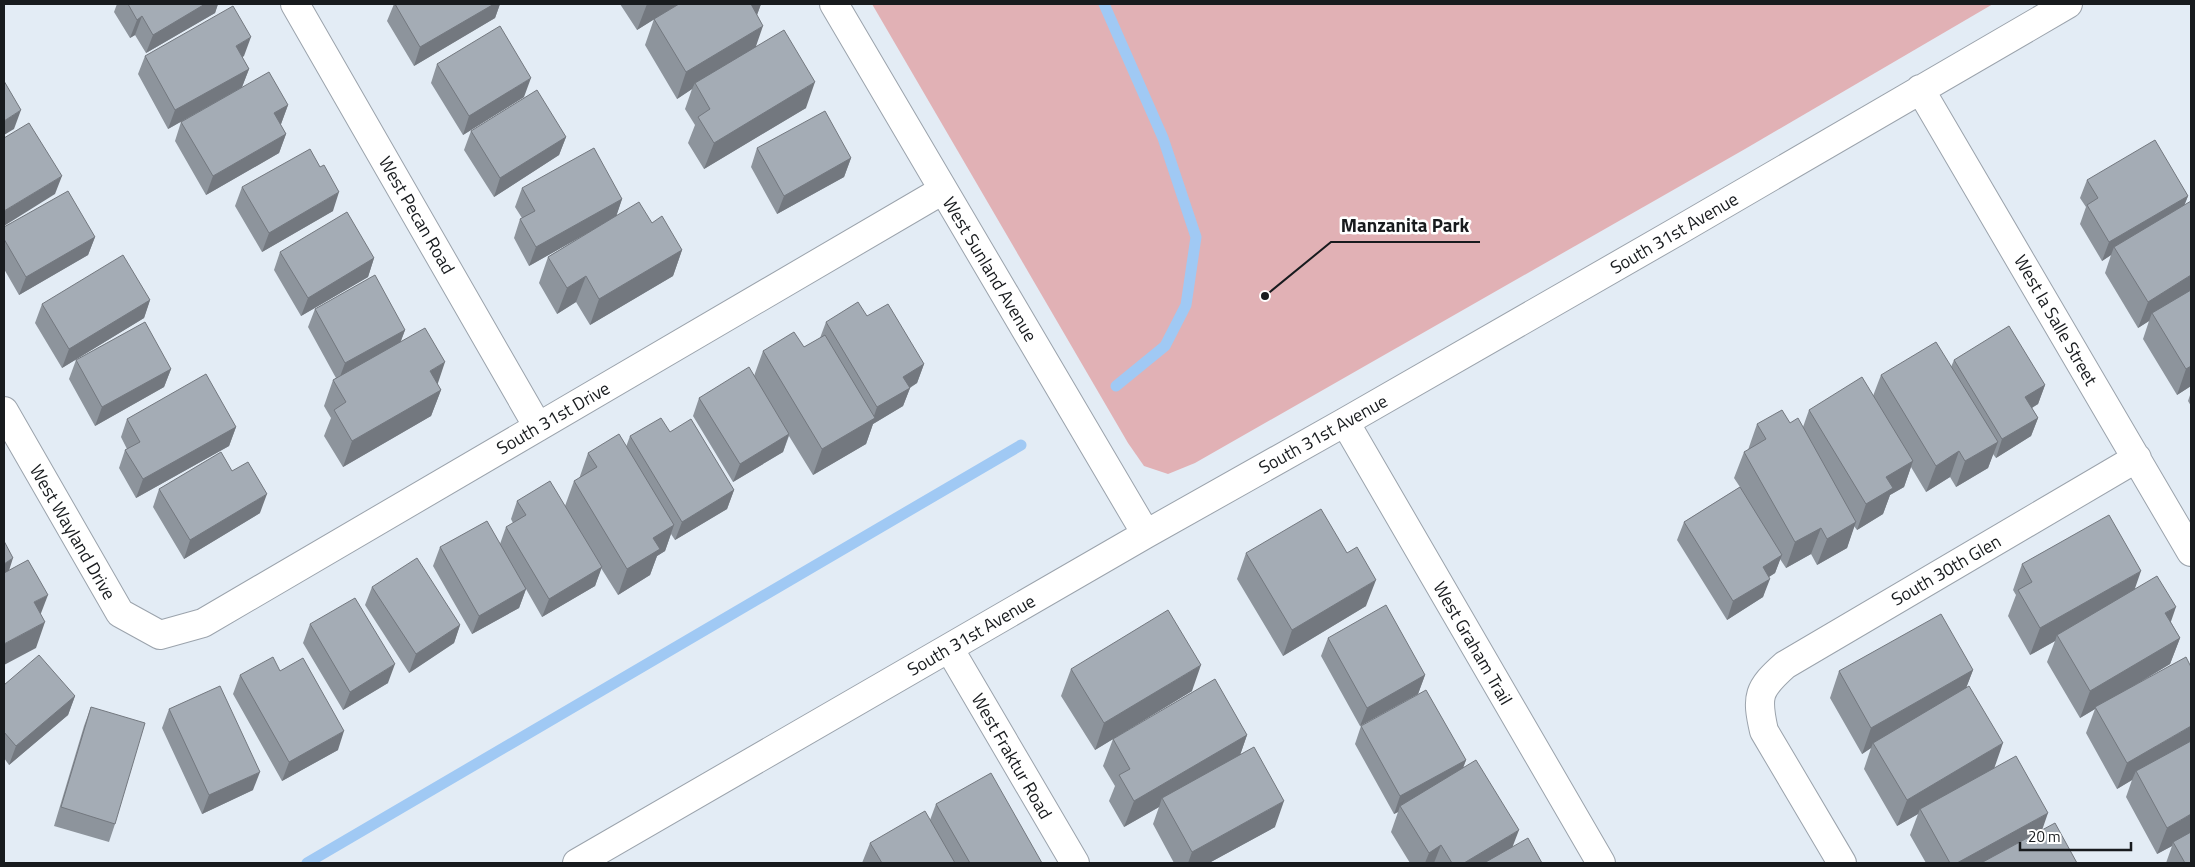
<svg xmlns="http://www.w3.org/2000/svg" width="2195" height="867" font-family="'Titillium Web',sans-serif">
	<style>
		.green { fill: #e1b1b5 }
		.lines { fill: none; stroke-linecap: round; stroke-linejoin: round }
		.stream { stroke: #a0c9f4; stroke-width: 11 }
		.minor-casing { stroke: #9ba3ac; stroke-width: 30 }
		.minor { stroke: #fff; stroke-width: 28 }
		.wall { fill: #8d949c }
		.shaded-wall { fill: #73787f }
		.building { fill: #a4acb5; stroke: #73787f }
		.labels { text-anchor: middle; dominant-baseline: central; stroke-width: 5; stroke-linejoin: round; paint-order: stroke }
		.street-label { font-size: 18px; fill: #181b1e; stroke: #fff }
		.leader { fill: none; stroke: #181b1e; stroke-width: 2 }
		.callout-dot { fill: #181b1e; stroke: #fff; stroke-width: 2 }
		.callout-label { font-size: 19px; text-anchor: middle; font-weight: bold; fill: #181b1e; stroke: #fff; stroke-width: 5; stroke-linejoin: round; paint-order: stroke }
	</style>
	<rect width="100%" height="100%" fill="#e3ecf5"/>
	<path class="green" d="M872 4H1993L1745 149 1195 463 1168 474 1144 466 1128 443Z"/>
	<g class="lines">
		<path class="stream" d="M1104 4 1163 138 1196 237 1186 305 1165 346 1116 386
			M307 863 1021 445"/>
		<defs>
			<path id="minor" d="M295 4 538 427
				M834 4 1146 534
				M1920 89 2191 552
				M4 411 120 613 160 635 203 623 943 190
				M1345 422 1601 863
				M949 648 1075 863
				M577 863 1146 534 1345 422 1676 232 2068 4
				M1842 863 1764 731C1756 696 1758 689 1785 665L2137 458"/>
		</defs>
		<use href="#minor" class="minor-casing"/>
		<use href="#minor" class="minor"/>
	</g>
	<path class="wall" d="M117 4H218L215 13 146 53 135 35 130 38 114 12Z
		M394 4H500L495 18 414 66 387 21Z
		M620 4H761L757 15 756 47 806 108 704 169 688 143 695 125 685 109 692 89 677 99 645 45 654 19 637 30Z
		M145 56H244L242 57 249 69 242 87 288 105 281 124H280L286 134 279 153 206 195 175 141 181 122 223 98 168 129 138 74Z
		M437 64 524 97 463 135 431 83Z
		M471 131 566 137 559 155 494 197 464 150Z
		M757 148 851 158 844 177 777 214 751 167Z
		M2087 180 2188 196 2184 205 2191 386 2177 395 2143 339 2149 321 2138 328 2105 273 2111 255 2102 261 2080 224 2086 207 2080 198Z
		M242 187 333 211 262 252 235 206Z
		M522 188 622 199 616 216 652 223 682 250 673 276 590 325 576 302 557 314 539 283 548 257 589 232 529 266 514 238 520 219 522 218 515 207Z
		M4 227 95 237 88 255 19 295 4 269Z
		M280 252 374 258 368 277 301 316 274 270Z
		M150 300 144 318 62 368 35 323 42 304Z
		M315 309 405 330 401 341 437 384 441 390 431 416 343 467 324 436 331 418 324 406 333 380 336 378 308 327Z
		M867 316 924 364 917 383 910 388 903 406 873 424 866 444 813 475 789 436 783 452 733 482 693 416 699 398 754 376 763 351 804 347 820 338 826 322Z
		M76 360 171 369 164 387 95 426 69 379Z
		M1954 360 2045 385 2038 404 2032 408 2038 418 2031 436 1996 458 1993 454 1988 468 1956 487 1950 477 1926 492 1911 467 1904 487 1890 495 1883 514 1857 530 1854 526 1847 548 1817 565 1811 554 1786 568 1780 559 1775 573 1769 577 1763 597 1727 620 1677 540 1684 522 1740 487 1734 478 1744 452 1748 450 1757 424 1790 423 1803 427 1809 410 1873 396 1881 375 1951 367Z
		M2191 392V406L2188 401Z
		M127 419 236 427 229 446 136 498 119 468 125 450 127 449 121 437Z
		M670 432 734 490 727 509 675 540 671 534 665 551 657 556 650 575 618 595 601 568 595 586 542 617 526 589 519 608 472 634 433 566 440 547 500 544 506 527 513 523 511 519 517 501 565 506 574 481 579 479 588 453 626 447 630 436Z
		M232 471 260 513 184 559 153 507 159 489Z
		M1246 553 1366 606 1283 656 1237 579Z
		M2022 564 2134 590 2171 622 2180 638 2170 664 2136 685 2191 863H2166L2172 846 2157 854 2126 797 2132 780 2117 789 2086 733 2095 709 2080 718 2047 662 2055 641 2030 655 2008 616 2016 595 2013 590Z
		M372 587 460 625 454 643 409 673 365 605Z
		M310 624 388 683 343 710 303 643Z
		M1328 638 1425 675 1418 694 1360 726 1321 656Z
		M1071 669 1192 691 1095 750 1061 696Z
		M1973 670 1966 688 1994 768 2042 830 2077 863H1926L1910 835 1918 814 1897 826 1864 769 1871 748 1862 754 1830 698 1839 671Z
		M280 671 338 750 282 781 233 694 240 675Z
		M4 685 75 696 68 715 9 765 4 758Z
		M91 707 115 824 109 842 54 826 84 726Z
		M169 709 253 790 202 814 162 728Z
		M1361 726 1466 760 1463 768 1513 847 1542 863H1410L1391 832 1398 812 1394 814 1355 744Z
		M1247 735 1240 755 1275 827 1209 863H1174L1153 824 1159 807 1124 827 1109 801 1115 786 1103 766 1113 739Z
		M936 804 1042 863H862L870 843 930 820Z"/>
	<path class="shaded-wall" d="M205 4H218L215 13 146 53 153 35Z
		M494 4H500L495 18 414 66 420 47Z
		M647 4H679L637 30Z
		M749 4H761L755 20Z
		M142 16 135 35 130 38 137 20Z
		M763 26 754 52 695 83 692 89 677 99 686 72Z
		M251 37 244 56 229 64 236 46Z
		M249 69 242 87 168 129 175 110Z
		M531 78 524 97 463 135 469 116Z
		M815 82 806 108 704 169 714 143Z
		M288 105 281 124 267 132 274 113Z
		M21 110 14 129 4 135V121Z
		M286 134 279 153 206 195 213 176Z
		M566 137 559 155 494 197 500 178Z
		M851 158 844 177 777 214 784 196Z
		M62 176 55 194 4 226V211Z
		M339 192 333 211 262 252 269 233Z
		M2188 196 2181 214 2114 247 2111 255 2102 261 2109 242Z
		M622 199 616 217 529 266 536 247Z
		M95 237 88 255 19 295 26 277Z
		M682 250 673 276 590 325 599 299Z
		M374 258 368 277 301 316 308 298Z
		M2191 275V296L2152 313 2149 321 2138 328 2148 302Z
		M586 276 576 302 557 314 567 288Z
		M150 300 144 318 62 368 69 349Z
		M405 330 398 348 338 382 345 363Z
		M445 362 436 389 430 371Z
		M924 364 917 383 904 391 910 388 903 406 873 424 866 444 813 475 822 449 873 419 877 407 903 377Z
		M2191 366V386L2177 395 2186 369Z
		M171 369 164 387 95 426 102 407Z
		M2045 385 2038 404 2018 416 2025 397Z
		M441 390 431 416 343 467 352 441Z
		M2038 418 2031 436 1996 458 2002 439Z
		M236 427 229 446 136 498 143 479Z
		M789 434 783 452 733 482 740 464Z
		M1998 442 1988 468 1956 487 1965 461Z
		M1959 451 1950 477 1926 492 1936 466Z
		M1913 461 1904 487 1890 495 1883 514 1857 530 1866 504 1886 477Z
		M734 490 727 509 675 540 682 522Z
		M267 494 260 513 184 559 190 540Z
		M1856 522 1847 548 1817 565 1827 539Z
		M674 525 665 551 657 556 650 575 618 595 627 569 653 538Z
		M1821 528 1811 554 1786 568 1795 542Z
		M1782 555 1775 573 1756 585 1763 567Z
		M13 558 7 577 4 578V564Z
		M602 567 595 586 542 617 549 599Z
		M2141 571 2132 597 2057 635 2055 641 2030 655 2040 628Z
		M1770 579 1763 597 1727 620 1733 601Z
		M1376 580 1366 606 1283 656 1292 630Z
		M526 589 519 608 472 634 479 616Z
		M48 595 38 621 34 602Z
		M2176 607 2167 633 2165 613Z
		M45 622 36 648 4 665V644Z
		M460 625 454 643 409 673 416 654Z
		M2180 638 2170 664 2096 708 2095 707V709L2080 718 2090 691Z
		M395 664 388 683 343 710 350 692Z
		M1201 665 1192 691 1095 750 1104 723Z
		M1973 670 1963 696 1873 743 1871 748 1862 754 1871 728Z
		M1425 675 1418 694 1360 726 1367 708Z
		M75 696 68 715 9 765 16 746Z
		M2191 726V747L2136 771 2132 780 2117 789 2127 763Z
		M344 731 338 750 282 781 289 762Z
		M1247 735 1238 761 1162 798 1159 807 1124 827 1134 801Z
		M2003 743 1994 769 1920 809 1918 814 1897 826 1907 800Z
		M1466 760 1459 778 1400 806 1398 812 1394 814 1400 796Z
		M260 772 253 790 202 814 209 795Z
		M1284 801 1275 827 1209 863H1188L1192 852Z
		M2048 813 2039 839 1994 863H1957Z
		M2191 814V835L2173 842 2172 846 2157 854 2167 828Z
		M1519 830 1509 856 1497 863H1464Z
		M1441 845 1434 863H1425L1429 853Z"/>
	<path class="building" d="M128 4H205L153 35 142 16 137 20Z
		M395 4H494L420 47Z
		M679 4H751L763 26 686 72 654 19Z
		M233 6 251 37 236 46 249 69 175 110 145 56Z
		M500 26 531 78 469 116 437 64Z
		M784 30 815 82 714 143 698 117 710 109 695 83Z
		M269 72 288 105 274 113 286 134 213 176 181 122Z
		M4 81 21 110 4 121Z
		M537 90 566 137 500 178 471 131Z
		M825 111 851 158 784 196 757 148Z
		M29 123 62 176 4 211V138Z
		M2155 140 2188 196 2109 242 2087 205 2098 198 2087 180Z
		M594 148 622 199 536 247 520 219 535 211 522 188Z
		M310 149 320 167 324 165 339 192 269 233 242 187Z
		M68 191 95 237 26 277 4 239V227Z
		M2191 201V275L2148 302 2114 247Z
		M639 202 652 223 662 216 682 250 599 299 586 276 567 288 548 257Z
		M347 212 374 258 308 298 280 252Z
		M123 255 150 300 69 349 42 304Z
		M375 275 405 330 345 363 315 309Z
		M2191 290V366L2186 369 2152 313Z
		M858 302 867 316 888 304 924 364 903 377 910 388 877 407 826 322Z
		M145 322 171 369 102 407 76 360Z
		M2009 326 2045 385 2025 397 2038 418 2002 439 1954 360Z
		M425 328 445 362 430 371 441 390 352 441 334 410 346 402 333 380Z
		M794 332 804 347 825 335 875 418 822 449 763 351Z
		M1936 342 1998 442 1965 461 1959 451 1936 466 1881 375Z
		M749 367 789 434 740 464 699 398Z
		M206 374 236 427 143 479 125 450 140 442 127 419Z
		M1862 377 1913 461 1886 477 1893 488 1866 504 1809 410Z
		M1782 410 1790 423 1798 418 1856 522 1827 539 1821 528 1795 542 1744 452 1766 439 1757 424Z
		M661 418 670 432 691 419 734 490 682 522 630 436Z
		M619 434 674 525 653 538 660 549 627 569 574 481 597 467 588 453Z
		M221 452 232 471 248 462 267 494 190 540 159 489Z
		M550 481 602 567 549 599 506 527 526 515 517 501Z
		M1740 487 1782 555 1763 567 1770 579 1733 601 1684 522Z
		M1321 509 1347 553 1357 547 1376 580 1292 630 1246 553Z
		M2109 515 2141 571 2040 628 2018 590 2032 582 2022 564Z
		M487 521 526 589 479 616 440 547Z
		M4 541 13 558 4 564Z
		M417 558 460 625 416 654 372 587Z
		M28 560 48 595 34 602 45 622 4 644V573Z
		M2157 576 2176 607 2165 613 2180 638 2090 691 2057 635Z
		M355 598 395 664 350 692 310 624Z
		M1386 605 1425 675 1367 708 1328 638Z
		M1168 610 1201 665 1104 723 1071 669Z
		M1941 614 1973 670 1871 728 1839 671Z
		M39 655 75 696 16 746 4 732V685Z
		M273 657 280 671 303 658 344 731 289 762 240 675Z
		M2186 657 2191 667V726L2127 763 2095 707Z
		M1215 679 1247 735 1134 801 1119 775 1130 769 1113 739Z
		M220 686 260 772 209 795 169 709Z
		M1969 686 2003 743 1907 800 1873 743Z
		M1426 690 1466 760 1400 796 1361 726Z
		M91 707 145 723 115 824 61 807Z
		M2191 741V814L2167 828 2136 771Z
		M1254 747 1284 801 1192 852 1162 798Z
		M2016 756 2048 813 1957 863H1950L1920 809Z
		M1476 760 1519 830 1464 863H1452L1441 845 1429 853 1400 806Z
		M991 773 1042 863H970L936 804Z
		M925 811 955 863H882L870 843Z
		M2055 823 2077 863H1981Z
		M2191 832V863H2185L2173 842Z
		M1528 838 1542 863H1484Z"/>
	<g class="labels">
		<g class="street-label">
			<text transform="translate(417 215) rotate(60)">West Pecan Road</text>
			<text transform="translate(1674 233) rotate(-30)">South 31st Avenue</text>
			<text transform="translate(990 269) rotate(59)">West Sunland Avenue</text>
			<text transform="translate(2056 320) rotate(60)">West la Salle Street</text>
			<text transform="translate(553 418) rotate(-30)">South 31st Drive</text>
			<text transform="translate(1323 434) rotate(-29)">South 31st Avenue</text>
			<text transform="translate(73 532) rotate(60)">West Wayland Drive</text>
			<text transform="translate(1946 570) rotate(-30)">South 30th Glen</text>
			<text transform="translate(971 635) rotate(-30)">South 31st Avenue</text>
			<text transform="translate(1473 643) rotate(60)">West Graham Trail</text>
			<text transform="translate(1012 756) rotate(60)">West Fraktur Road</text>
		</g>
	</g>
	<path class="leader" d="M1265 296L1331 242H1480"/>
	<circle class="callout-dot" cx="1265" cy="296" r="5"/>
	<g class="callout-label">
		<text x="1405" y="232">Manzanita Park</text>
	</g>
	<rect width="2195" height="867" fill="none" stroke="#181b1e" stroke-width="10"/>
	<path d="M2020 842v8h111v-8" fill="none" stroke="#181b1e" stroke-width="2.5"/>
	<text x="2028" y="842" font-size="15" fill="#181b1e" stroke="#ffffff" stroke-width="4" paint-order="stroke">20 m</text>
</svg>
